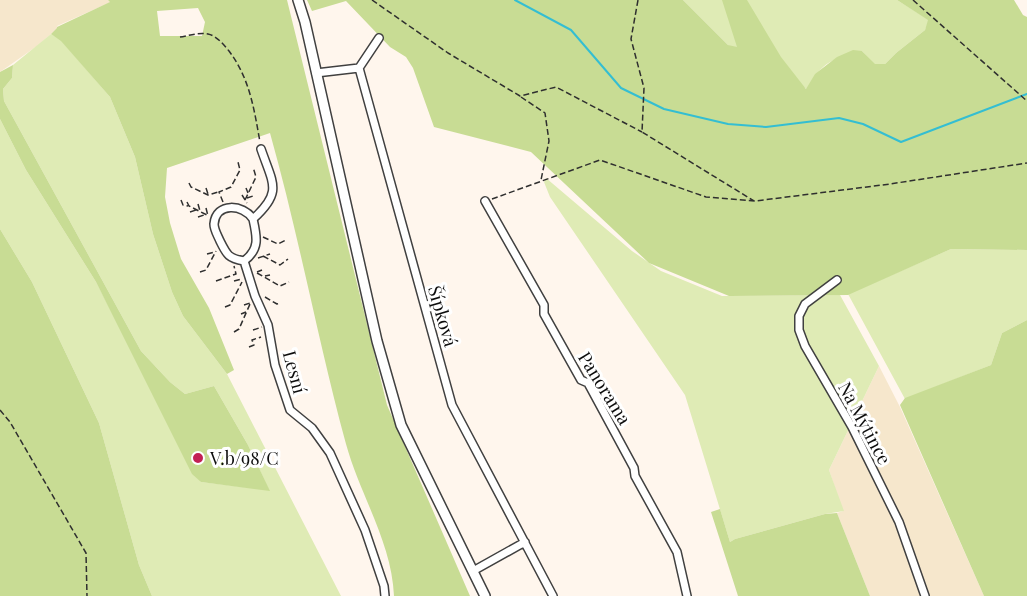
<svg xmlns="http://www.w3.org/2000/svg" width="1027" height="596" font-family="'Playfair Display',serif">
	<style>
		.farmland { fill: #f6e7cc }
		.green { fill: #dfebb5 }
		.forest { fill: #c8dc94; fill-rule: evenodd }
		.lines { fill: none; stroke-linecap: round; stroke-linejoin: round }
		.stream { stroke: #34bed2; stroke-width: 2 }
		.minor-casing { stroke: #404040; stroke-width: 10 }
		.tertiary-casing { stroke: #404040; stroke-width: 12 }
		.path { stroke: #2f2f2f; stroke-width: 1.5; stroke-dasharray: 6 3; stroke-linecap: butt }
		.minor { stroke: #fff; stroke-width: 7 }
		.tertiary { stroke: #fff; stroke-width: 9 }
		.poi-dot { fill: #c22054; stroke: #fff; stroke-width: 2 }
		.labels { text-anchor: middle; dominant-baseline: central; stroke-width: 6; stroke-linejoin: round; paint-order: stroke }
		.street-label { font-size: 18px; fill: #0d0d0d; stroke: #fff }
		.poi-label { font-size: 18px; fill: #0d0d0d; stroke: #fff; text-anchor: start }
	</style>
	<rect width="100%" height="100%" fill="#fff6ed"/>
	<path class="farmland" d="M0 0H108L111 2 57 26 58 28 37 46 0 72Z
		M879 366 900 407 984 596H870L837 513 843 511 829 470Z"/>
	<path class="green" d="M683 0H897L929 20 925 30 896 53 885 64 875 65 862 51C834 58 821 62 807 89L728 45Z
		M51 34 61 40 110 97 135 157 153 234 172 292 183 316 227 374 341 596H152L139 565 99 423 32 282 0 229V119L26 170 96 282 201 482 269 490 248 445 214 386 185 394 170 382 141 351 4 101 3 89 12 78 13 65Z
		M546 178 632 251 661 271 722 296 840 295 879 366 829 470 844 511 825 514 735 539 730 542 685 395 550 197 544 182Z
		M951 249 1027 250V320L1002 333 991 365 905 399 848 294Z"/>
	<path class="forest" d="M108 0H287L387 405 470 596H394C392 543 360 495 346 444 318 341 299 236 270 133L167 168 165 197 170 223 181 259 209 308 234 370 227 374 183 316 172 292 153 234 135 157 110 97 61 41 51 34 57 28V27L110 2ZM198 8 205 22 202 36H160L157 11Z
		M307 0H683L728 45 737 47 722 0H747L781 57 806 89 815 74 837 57 853 50 862 51 875 64H885L896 53 925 30 928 20 897 0H1014L1023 15 1027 17V250L951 249 848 295 729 296 649 263 531 152 434 127 413 68 406 57 390 47 346 1 312 11Z
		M13 65 12 78 3 89 4 101 141 351 170 382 185 394 214 386 248 445 270 491 201 482 192 474 96 282 26 170 0 119V72Z
		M0 229 32 282 99 423 139 565 152 596H0Z
		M1027 320V596H984L900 405 905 398 991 365 1002 333Z
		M720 509 730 542 735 539 825 514 837 513 870 596H738L711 512Z"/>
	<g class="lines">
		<path class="stream" d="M515 0 571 30 621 88 664 109 728 124 766 127 839 118 863 124 901 142 1027 94"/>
		<defs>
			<path id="minor" d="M359 68 379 38
				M316 73 359 68 452 405 553 596
				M261 149C273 184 283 192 253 219 257 237 260 249 244 261L255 296 268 325 275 365 290 410 312 428 330 453 365 530 384 586 385 596
				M485 201 544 305V314L581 380 588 383 634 468 635 476 677 552 687 596
				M244 261C228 258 227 255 220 241 218 236 214 230 214 224 216 202 243 204 253 219
				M837 280 805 304 799 316V330L805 346 852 427 899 522 925 596
				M473 571 525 542"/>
			<path id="tertiary" d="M298 0 305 22 377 341 401 425 485 596"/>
		</defs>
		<use href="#minor" class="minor-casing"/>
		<use href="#tertiary" class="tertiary-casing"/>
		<path class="path" d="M372 0 448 53 520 96 556 87 642 132
			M638 0 631 39 644 88 642 132 754 201
			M913 0 1027 101
			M180 37C188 36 199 32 208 34 217 36 223 44 229 51 250 79 254 109 260 142
			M521 97 545 113 549 141 541 180
			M189 183 191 187 208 195 218 192
			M206 188 208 194
			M246 188 248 193
			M242 195 247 203
			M247 198 253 196
			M492 199 600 160 706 197 755 201 890 184 1027 163
			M181 200 183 205 188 206
			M245 200 256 177 253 167
			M187 202 189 206 207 215
			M223 202 219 192 231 187 240 170 238 162
			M198 204 200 211
			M206 208 208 216
			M190 212 196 210
			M198 217 204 215
			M263 237 278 244 286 240
			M207 254 215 252
			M263 256 280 265 288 259
			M258 258 270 254
			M200 272 206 270 216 251
			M257 272 262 270
			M257 273 280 286 289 282
			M265 276 270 275
			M216 281 236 274 234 266
			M234 281 242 279
			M265 297 277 304 280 303
			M244 305 250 303
			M225 307 230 305 242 282
			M241 314 246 312
			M253 330 262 327
			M234 332 239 329 250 304
			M249 347 254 345 252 340 261 337
			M0 410 10 422 86 553 87 596"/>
		<use href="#minor" class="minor"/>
		<use href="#tertiary" class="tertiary"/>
	</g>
	<circle class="poi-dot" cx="198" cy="458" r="6"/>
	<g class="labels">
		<g class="street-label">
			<text transform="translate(443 316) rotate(74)">Šípková</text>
			<text transform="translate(295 372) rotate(75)">Lesní</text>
			<text transform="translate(605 388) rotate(58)">Panorama</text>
			<text transform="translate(865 423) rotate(62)">Na Mýtince</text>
		</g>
		<g class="poi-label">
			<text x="210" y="458">V.b/98/C</text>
		</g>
	</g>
</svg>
